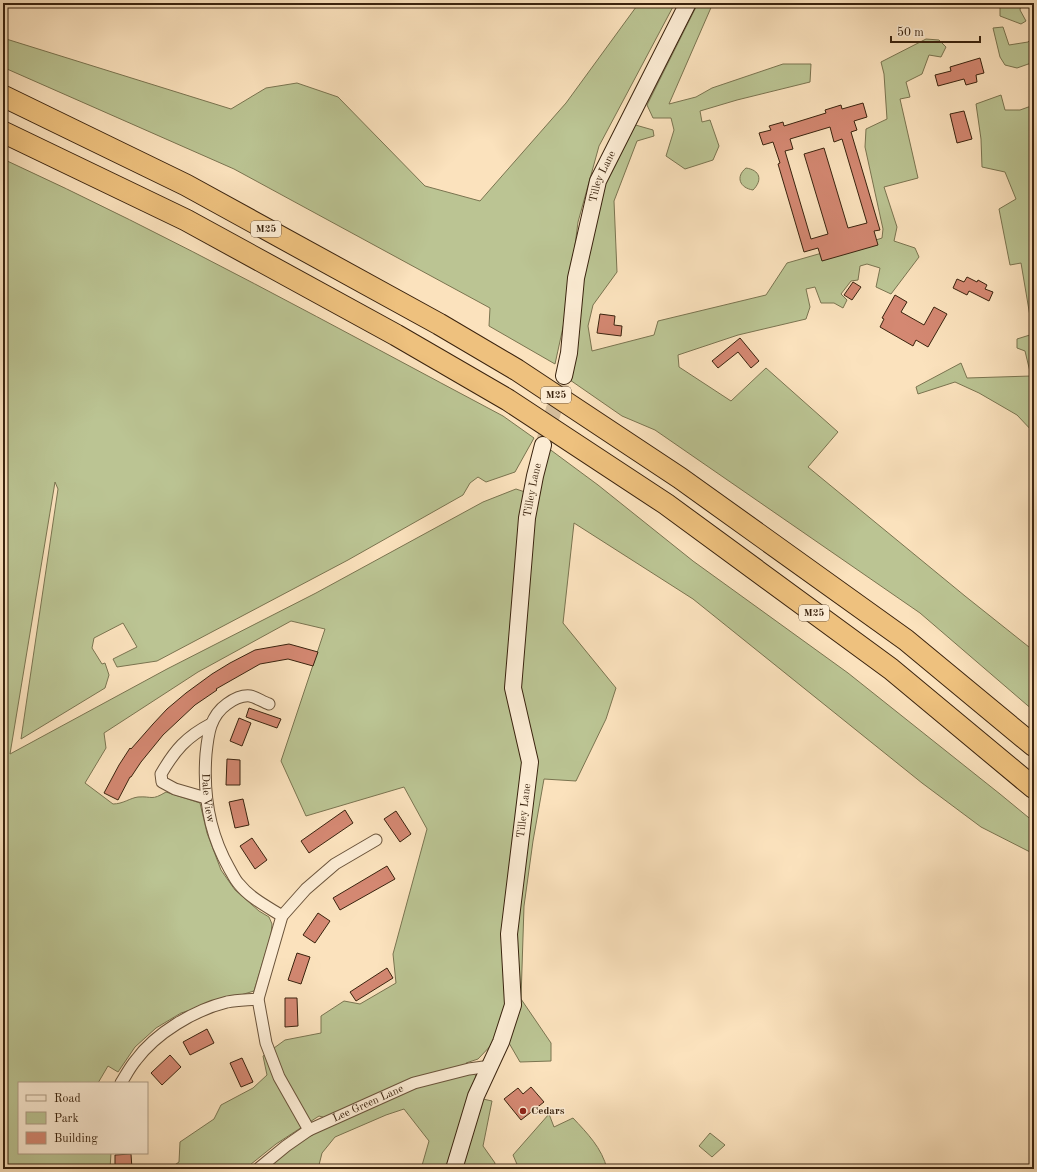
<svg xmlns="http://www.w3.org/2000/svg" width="1037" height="1172" font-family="'Old Standard TT',serif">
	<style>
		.green { fill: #bbc493; stroke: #7a7450 }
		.building { fill: #d48872; stroke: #3a230e; fill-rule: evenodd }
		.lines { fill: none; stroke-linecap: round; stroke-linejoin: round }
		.secondary-tunnel { stroke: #d4bc9a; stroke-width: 16; stroke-dasharray: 16 8; stroke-linecap: butt }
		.street-casing { stroke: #6a533a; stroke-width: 13 }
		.secondary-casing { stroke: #3a230e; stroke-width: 18 }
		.highway-casing { stroke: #3a230e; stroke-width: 23 }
		.street { stroke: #fcecd4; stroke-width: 11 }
		.secondary { stroke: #fcecd4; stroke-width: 16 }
		.highway { stroke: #eec17e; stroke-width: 21 }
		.poi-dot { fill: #8f2418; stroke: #fcecd4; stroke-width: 1.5 }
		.labels { text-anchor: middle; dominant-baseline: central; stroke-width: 3; stroke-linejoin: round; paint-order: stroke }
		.shield { fill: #fcecd4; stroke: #745f49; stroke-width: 1 }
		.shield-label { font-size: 10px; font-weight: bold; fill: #3a230e }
		.street-label { font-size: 11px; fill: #3a230e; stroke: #fcecd4 }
		.poi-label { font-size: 11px; font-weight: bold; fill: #3a230e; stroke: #fcecd4; text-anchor: start }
	</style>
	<rect width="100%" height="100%" fill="#fbe2bd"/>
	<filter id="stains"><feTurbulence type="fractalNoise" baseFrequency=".005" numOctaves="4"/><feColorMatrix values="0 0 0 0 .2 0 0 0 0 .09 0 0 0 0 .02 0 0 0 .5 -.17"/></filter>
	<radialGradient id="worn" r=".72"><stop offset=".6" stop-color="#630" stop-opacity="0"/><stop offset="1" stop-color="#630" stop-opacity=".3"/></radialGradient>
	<path class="green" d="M639 3H675L599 146 578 222 567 309 555 364 489 326 490 308 234 169 7 69 3 51V38L231 109 266 88 297 83 338 97 425 186 480 201 566 103Z
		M698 3H713L669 104 696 97 712 88 783 64H811L810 82 737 100 700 111 702 122 710 120 719 146 713 160 685 169 666 156 674 130 671 118H653L647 105Z
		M1000 3H1021L1020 10 1026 21 1021 24 1000 16Z
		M1003 27 1009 45 1028 42 1034 36V62L1017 68 1005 65 1000 57 993 28Z
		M926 39 939 40 946 47 941 57 929 55 922 74 906 82 910 97 900 99 918 178 884 187 897 227 894 241 915 248 919 257 891 294 876 287 880 268 867 264 860 266 858 280 851 281 841 294 847 300 843 308 834 303H821L815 287 806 289 810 307 806 319 738 335 678 355 679 367 731 401 766 368 838 432 808 467 965 596 1034 651V711L920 613 655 430 622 416 570 380 585 269 602 182 632 124 653 130 654 136 637 141 614 201 617 272 593 305 588 326 592 351 654 335 658 321 766 295 787 263 822 253 855 247 882 238 883 229 865 147 866 129 887 119 884 74 881 62Z
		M1001 95 1005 110H1020L1034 105V433L1017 415 979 393 955 382 918 394 916 387 961 363 967 378 1031 376 1025 351 1017 348V339L1033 334 1021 263 1010 265 999 209 1016 199 1005 172 982 167 981 139 976 104Z
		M3 159C173 237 337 328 503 416L534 438 515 472 486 482 478 477 470 483 463 495 348 560 157 661 117 667 113 659 137 647 123 623 94 638 92 648 102 664 105 663 109 675 105 688 21 739 58 489 55 482 10 754 167 669 316 593 483 502 516 489 537 496 548 448 598 485 693 561 848 673 1000 794 1034 822V854L981 827 922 783 693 599 574 523 563 623 616 688 606 719 576 781 544 779 533 841 524 906 521 999 551 1043V1061L520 1062 509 1043 497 1039 478 1059 466 1063 479 1080 446 1169H421L429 1141 404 1109 386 1115 335 1137 322 1153 318 1169H267L286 1150 329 1125 326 1118 319 1116 276 1144 245 1169H169L179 1162 180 1142 214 1119 221 1105 253 1088 267 1075 263 1056 285 1040 321 1033V1016L344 1001 360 1004 396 983 393 954 427 829 404 787 306 816 281 761 325 629 291 621 198 672 104 733 106 748 85 783 113 804C123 804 130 798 138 797 153 796 151 801 166 792L200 803 207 833 221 870 235 890 259 911 269 917 272 924 271 935 254 991 181 1013 156 1028 135 1047 118 1072 108 1066 98 1083H19V1153H111L110 1169H3Z
		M746 168C760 170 763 180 753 190 740 188 735 177 746 168Z
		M483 1099 492 1101 483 1146 495 1163 494 1169H462Z
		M549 1114 554 1127 573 1118C587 1133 602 1148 607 1169H519L513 1155Z
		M710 1133 725 1145 712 1157 699 1146Z"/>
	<path class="building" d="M980 58 984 73 976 75 977 82 966 85 964 79 938 86 935 75 951 71 950 67Z
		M863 103 867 117 854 121 857 130 851 132 880 230 874 231 878 245 822 261 818 248 804 252 778 164 780 163 773 142 763 145 759 133 771 130 769 126 783 122 784 126 826 113 825 110 841 105 842 109ZM830 127 834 142 842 139 867 223 848 228 824 148 804 154 828 234 811 239 785 151 793 149 790 139Z
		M964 111 972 139 957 143 950 114Z
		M967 277 977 282 978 280 987 285 985 289 993 292 989 301 969 291 967 295 953 288 957 279 964 282Z
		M853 282 861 287 852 300 844 295Z
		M895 295 907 302 901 312 924 325 934 307 947 314 928 347 916 340 913 346 880 327 884 319 882 318Z
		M600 314 615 316 614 325 622 326 621 336 597 333Z
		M740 338 759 361 751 368 738 352 718 368 712 361Z
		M289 644 318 652 313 666 288 659 260 664 216 689 217 690 195 705 163 735 141 762 131 777H130L118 800 104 793 119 765 130 748 131 749 153 724 167 709 186 693 212 674 230 663 255 650Z
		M249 708 281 719 277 728 246 717Z
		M239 718 251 723 242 746 230 741Z
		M227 759 240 760V785H226Z
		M243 799 249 825 235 828 229 802Z
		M345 810 353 823 309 853 301 841Z
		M396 811 411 834 400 842 384 819Z
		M252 838 267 860 255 869 240 846Z
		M387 866 395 879 340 910 333 898Z
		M318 913 330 921 315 943 303 935Z
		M297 953 310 957 301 984 288 980Z
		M387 968 393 978 356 1001 350 992Z
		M285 998H297L298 1026 285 1027Z
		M207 1029 214 1043 190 1055 183 1042Z
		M170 1055 181 1067 162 1085 151 1073Z
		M242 1058 253 1082 241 1087 230 1063Z
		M531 1087 544 1102 521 1120 504 1099 518 1088 523 1094Z
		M131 1154 132 1169H115V1155Z"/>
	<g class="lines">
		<path class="secondary-tunnel" d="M543 445 564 376"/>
		<defs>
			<g id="street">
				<path id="s1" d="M269 704C263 702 256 697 250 696 241 695 234 699 227 704 210 716 208 734 206 754 203 794 209 833 229 868 232 873 235 880 239 884 250 898 268 907 282 916"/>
				<path d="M206 798 175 789 162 782 161 774C175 750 186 737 211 724"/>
				<path d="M121 1083C126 1075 130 1067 136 1060 156 1033 194 1010 227 1002 237 1000 248 1000 258 999"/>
				<path d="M309 1130 279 1077 266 1043 258 999 282 916 306 889 335 864 376 840"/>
				<path id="s2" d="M258 1169 286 1146 309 1130 414 1083 469 1069 491 1066"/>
			</g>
			<g id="secondary">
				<path id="s3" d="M564 376 569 353 576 278 598 181 688 3"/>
				<path id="s4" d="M454 1169 476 1096 501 1042 513 1005 509 934 530 762 513 688 527 518 535 476 543 445"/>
			</g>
			<path id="highway" d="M3 96 186 185 439 324 517 370 680 478 906 640 1034 746
				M3 132 186 220 396 335 508 400 666 504 891 669 1034 788"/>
		</defs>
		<use href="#street" class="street-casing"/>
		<use href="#secondary" class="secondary-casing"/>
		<use href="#highway" class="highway-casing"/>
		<use href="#street" class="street"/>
		<use href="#secondary" class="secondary"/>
		<use href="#highway" class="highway"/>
	</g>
	<circle class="poi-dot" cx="523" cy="1111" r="4"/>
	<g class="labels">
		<g class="shield">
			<rect x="251" y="221" width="30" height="16" rx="3"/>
			<rect x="541" y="387" width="30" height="16" rx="3"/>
			<rect x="799" y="605" width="30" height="16" rx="3"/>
		</g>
		<g class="shield-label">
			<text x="266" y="229">M25</text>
			<text x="556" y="395">M25</text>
			<text x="814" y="613">M25</text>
		</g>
		<g class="street-label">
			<text stroke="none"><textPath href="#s3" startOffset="204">Tilley Lane</textPath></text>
			<text stroke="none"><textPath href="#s4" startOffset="694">Tilley Lane</textPath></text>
			<text stroke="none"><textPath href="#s1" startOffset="146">Dale View</textPath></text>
			<text stroke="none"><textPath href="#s4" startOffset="370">Tilley Lane</textPath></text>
			<text stroke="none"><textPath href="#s2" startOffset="129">Lee Green Lane</textPath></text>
		</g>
		<g class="poi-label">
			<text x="531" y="1111">Cedars</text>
		</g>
	</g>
	<rect width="1037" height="1172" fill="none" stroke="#fbe2bd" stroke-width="16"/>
	<rect x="4" y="4" width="1029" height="1164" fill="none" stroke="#3a230e" stroke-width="2"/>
	<rect x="8" y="8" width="1021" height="1156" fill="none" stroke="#3a230e"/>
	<rect x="18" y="1082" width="130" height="72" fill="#fcecd4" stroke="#ae9c85"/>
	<rect x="26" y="1095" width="20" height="6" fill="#fcecd4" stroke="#ae9c85"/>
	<text x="54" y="1102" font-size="12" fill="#3a230e">Road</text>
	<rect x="26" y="1112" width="20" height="12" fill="#bbc493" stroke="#ae9c85"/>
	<text x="54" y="1122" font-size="12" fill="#3a230e">Park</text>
	<rect x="26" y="1132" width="20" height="12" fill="#d48872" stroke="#ae9c85"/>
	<text x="54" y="1142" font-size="12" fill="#3a230e">Building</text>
	<path d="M891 36v6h89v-6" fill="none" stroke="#3a230e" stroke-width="2"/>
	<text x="897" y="36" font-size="12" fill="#3a230e" stroke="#fcecd4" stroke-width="3" paint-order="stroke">50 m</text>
	<rect width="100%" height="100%" filter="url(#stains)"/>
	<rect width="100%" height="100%" fill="url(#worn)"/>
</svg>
